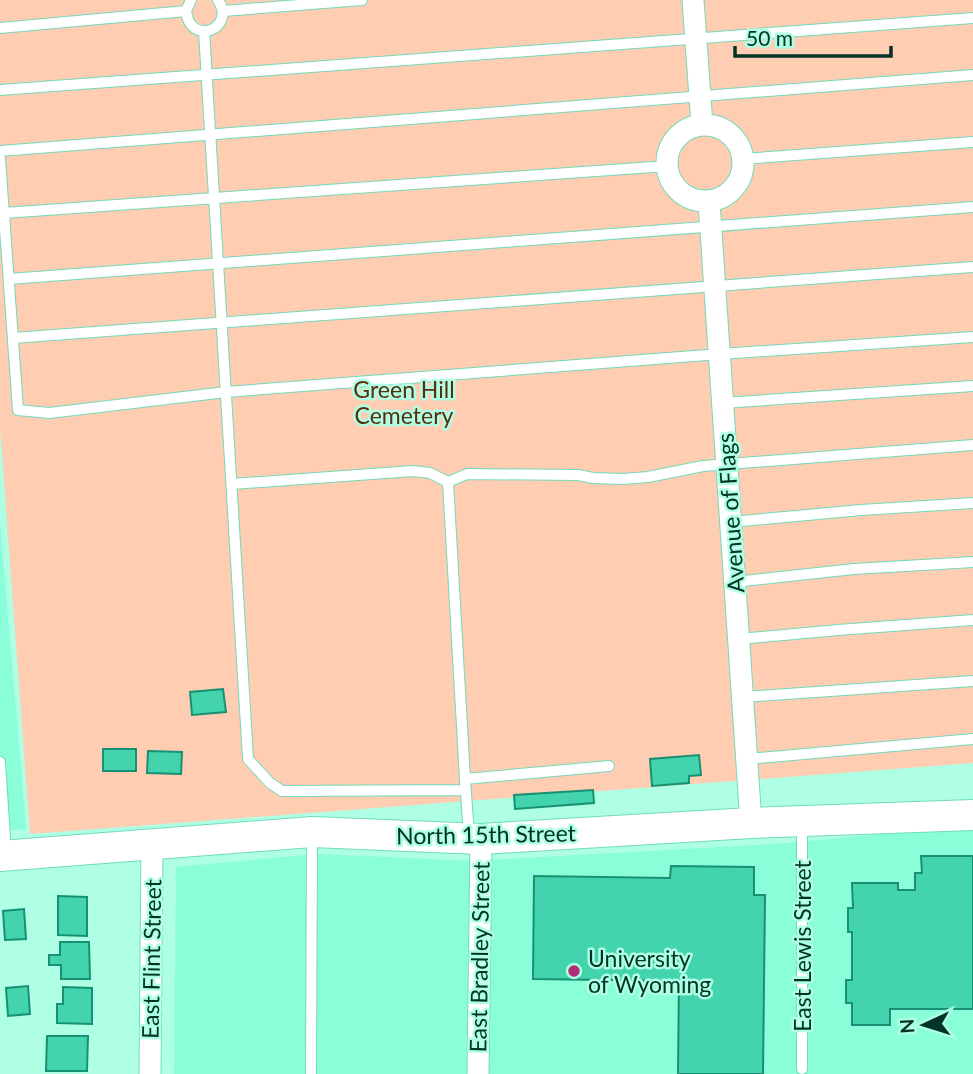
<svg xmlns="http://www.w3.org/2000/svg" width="973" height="1074" font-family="Lato,sans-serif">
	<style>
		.built { fill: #89fed9 }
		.green { fill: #fecdb2 }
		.building { fill: #43d4ad; stroke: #179073; stroke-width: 2 }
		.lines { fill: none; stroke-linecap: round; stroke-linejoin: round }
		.lane-casing { stroke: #72dbba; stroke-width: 12 }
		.street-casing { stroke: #72dbba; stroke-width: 23 }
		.secondary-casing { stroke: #72dbba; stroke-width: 32 }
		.lane { stroke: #fff; stroke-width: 10 }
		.street { stroke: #fff; stroke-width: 21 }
		.secondary { stroke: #fff; stroke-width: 30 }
		.poi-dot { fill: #b02d77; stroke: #aeffe3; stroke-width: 2.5 }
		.labels { text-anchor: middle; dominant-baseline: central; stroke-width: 5; stroke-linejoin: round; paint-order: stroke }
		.park-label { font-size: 23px; fill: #5b2d0d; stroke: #aeffe3 }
		.street-label { font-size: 23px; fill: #023327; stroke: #aeffe3 }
		.poi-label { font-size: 23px; fill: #023327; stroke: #aeffe3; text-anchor: start }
	</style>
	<rect width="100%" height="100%" fill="#aeffe3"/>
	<path class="built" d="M0 522 26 829 0 831Z
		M973 825V1074H174L176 867 318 854 474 861 789 843Z"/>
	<path class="green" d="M0 0H973V763L30 834 0 428Z"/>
	<path class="building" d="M223 689 226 712 192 715 190 692Z
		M103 749H136V771H103Z
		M148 751 182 752 181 774 147 773Z
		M699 755 701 775 689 776V783L652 786 650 759Z
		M593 790 594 803 515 809 514 795Z
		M921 856H973V1009H890V1025H852V1003H846V980H852V932H848V908H853L852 883H898V890H915V873H922Z
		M671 866 754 867V895H765L763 1074H678L679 981 533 979 534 876 670 878Z
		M58 896 87 897V936L58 935Z
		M24 909 26 939 5 940 3 911Z
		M60 942H89L90 979H61V965H49V955H60Z
		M28 986 30 1014 8 1016 6 988Z
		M63 987 92 988V1024L57 1023V1004H63Z
		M47 1036H88L87 1071H46Z"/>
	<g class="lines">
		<defs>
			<path id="lane" d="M191 0 186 11C190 47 237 29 218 0
				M223 11 362 0
				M0 28 186 11
				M204 31 248 759 270 783 282 791 466 790
				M0 90 973 18
				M0 151 973 75
				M0 159 18 410 49 413 226 392 720 354 973 337
				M743 159 973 142
				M4 213 667 166
				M9 279 973 207
				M13 338 973 267
				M723 403 973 386
				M448 482 465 779
				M232 484 413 471 430 473 448 482 467 474 578 475 593 478 623 479 648 477 703 466 973 445
				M731 522 861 510 973 503
				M735 582 854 569 973 562
				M739 639 838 630 973 620
				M743 697 973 681
				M747 759 973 739
				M0 762 6 853
				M469 836 465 779 609 766
				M802 1069V822
				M311 1074 312 835"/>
			<path id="street" d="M693 0 702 125
				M667 163a38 38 0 1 1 76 0a38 38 0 1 1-76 0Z
				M709 202 751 823
				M150 1074 152 844
				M478 1074 481 839"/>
			<path id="secondary" d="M0 856 312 832 481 839 751 823 973 815"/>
		</defs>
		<use href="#lane" class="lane-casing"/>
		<use href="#street" class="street-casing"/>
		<use href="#secondary" class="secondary-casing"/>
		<use href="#lane" class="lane"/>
		<use href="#street" class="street"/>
		<use href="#secondary" class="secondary"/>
	</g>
	<circle class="poi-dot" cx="574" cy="971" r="7"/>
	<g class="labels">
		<g class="park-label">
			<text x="404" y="389">Green Hill<tspan x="404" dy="26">Cemetery</tspan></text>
		</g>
		<g class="street-label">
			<text transform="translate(730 513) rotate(-94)">Avenue of Flags</text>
			<text transform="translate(486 834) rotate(-1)">North 15th Street</text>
			<text transform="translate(802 946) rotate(-90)">East Lewis Street</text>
			<text transform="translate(479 957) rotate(-89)">East Bradley Street</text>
			<text transform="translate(151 959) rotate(-89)">East Flint Street</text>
		</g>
		<g class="poi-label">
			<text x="588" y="958">University<tspan x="588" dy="26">of Wyoming</tspan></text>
		</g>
	</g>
	<g transform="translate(924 1025) rotate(266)" stroke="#aeffe3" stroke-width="5" paint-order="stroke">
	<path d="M0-5L12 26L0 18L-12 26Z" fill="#023327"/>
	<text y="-10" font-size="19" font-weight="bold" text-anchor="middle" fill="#023327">N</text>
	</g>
	<path d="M735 46v10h156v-10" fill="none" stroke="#023327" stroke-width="3.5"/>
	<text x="746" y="46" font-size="21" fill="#023327" stroke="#aeffe3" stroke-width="5" paint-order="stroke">50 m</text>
</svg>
